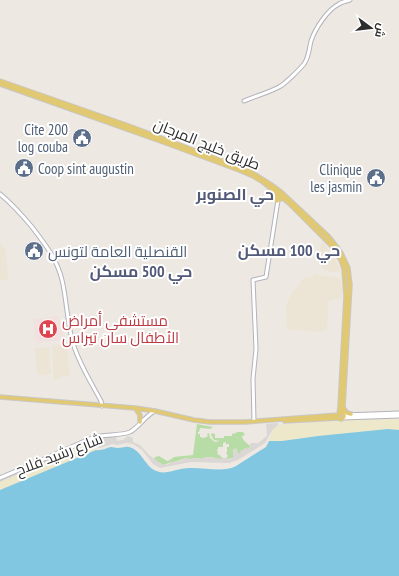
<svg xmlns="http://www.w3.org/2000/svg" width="399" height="576" font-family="'PT Sans Narrow',Cairo,sans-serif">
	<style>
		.education { fill: #ece4d4 }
		.medical { fill: #f2e1e1 }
		.green { fill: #b8dca5 }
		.sand { fill: #ede8c9 }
		.plaza { fill: #dad7d4 }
		.water { fill: #82c7e1 }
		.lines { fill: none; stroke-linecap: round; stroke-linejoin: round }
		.secondary-casing { stroke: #b2b3bb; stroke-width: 5 }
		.primary-casing { stroke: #c8c8c8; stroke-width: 5.5 }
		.secondary { stroke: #fff; stroke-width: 3 }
		.primary { stroke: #e1c873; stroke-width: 3.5 }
		.labels { text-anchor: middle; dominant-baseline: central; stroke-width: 4; stroke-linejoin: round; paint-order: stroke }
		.service-label { font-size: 15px; fill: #4e5e75; stroke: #fff; text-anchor: end }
		.street-label { font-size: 15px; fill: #2d2d2d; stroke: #fff }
		.health-label { font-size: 15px; fill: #be3a42; stroke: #fff; text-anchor: start }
		.neighbourhood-label { font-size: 16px; font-weight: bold; fill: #525979; stroke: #fff }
	</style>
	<rect width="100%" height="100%" fill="#ede8e2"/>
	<path class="education" d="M322 241 334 257 341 271 332 272 324 269 318 262 317 259Z
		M0 243 6 251 8 280H0Z
		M314 274 339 278 343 290 342 298 331 300 327 303 328 306 327 330 320 332 287 329 286 306 291 294 304 278 313 277Z
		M67 344 70 376 59 377V379L54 380 52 346Z
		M49 347 51 374 37 375 35 348Z"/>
	<path class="medical" d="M58 316 65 340 36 343 33 319Z"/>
	<path class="green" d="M197 424 213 427 210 429 200 428 199 432H198V434H200V437L204 438 208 436 207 434 209 433 210 438 215 442 220 441 214 440 211 435 212 433 215 434V438H224V436H232V434L236 433 237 432H243L245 435 242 436C242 440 247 443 250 446L249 447 250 448 247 449 245 448 244 450H242L240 454 238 453 235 449 233 450V458L226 459V458L228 456 226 453 227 452V447H229V444H226V442L223 443V447H218V449H217L218 455H220L221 457 223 458 222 460C216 458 207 455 202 459L197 458 189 459 185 458C180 461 179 460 173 462 170 462 167 464 163 465L154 459 155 457 159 456 167 461 170 460 174 457 193 455Z"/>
	<path class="sand" d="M399 419V430H380L318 436 282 441H269L271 434 273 429H274L278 425 345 420Z
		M93 443 95 445 93 446 96 450 0 490V482L79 447Z"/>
	<path class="plaza" d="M278 423V425L274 429H273L265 443 238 460 229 463 191 462 160 468 153 464 142 450 133 444 126 443 117 445 112 444 100 448 96 447 94 445V444H92L79 447 60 456V458L58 457 0 482V479L85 442 102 438 116 436 117 441 123 440 128 436 133 438V442L140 445 149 455 163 465 169 464 171 462 181 461 185 458 189 459 197 458 202 459 206 457 217 458 221 459 223 458H226L228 460 229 458 231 459 233 458V451L235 450V448L237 449 238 453 240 454 241 450H244L245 448 247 449 250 448 249 446 251 443H258L267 436V435L266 424Z"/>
	<path class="water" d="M388 429 399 430V576H0V490L96 450C102 451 106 448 111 447 112 447 117 448 117 448 122 448 125 446 129 447 141 450 144 464 154 470 163 475 171 471 181 469 199 465 221 474 236 466L266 447 269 441H282L318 436Z"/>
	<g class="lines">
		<defs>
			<path id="secondary" d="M244 101C255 96 268 93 279 87 285 84 299 70 304 64 309 57 309 49 311 41 315 29 327 10 339 4 342 2 346 1 350 0
				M0 194C12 204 22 215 32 227 45 244 57 259 62 280 67 301 67 323 73 343 79 364 91 382 101 401L102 406
				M344 415 399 413
				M343 418 399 416
				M254 421 253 379 256 349 253 280 266 277 278 200
				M0 478 92 438C103 434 120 436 130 432 139 427 145 416 155 411"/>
			<path id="primary" d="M0 81 126 125 249 171 270 184 281 192 328 236 336 246 341 253 348 268 350 285 343 407V414
				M0 84 166 143 239 170 253 176 263 182 289 203 331 245 341 260 344 269 346 296 340 406 339 414
				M276 193 277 201 282 198
				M0 397 135 408 155 411 194 420 210 422H245L338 415
				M136 409 140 415V422
				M344 409 347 413 351 414
				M338 416a3 3 0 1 1 6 0a3 3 0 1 1-6 0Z
				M285 421 339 418"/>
		</defs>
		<use href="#secondary" class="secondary-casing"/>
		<use href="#primary" class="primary-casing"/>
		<use href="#secondary" class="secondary"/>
		<use href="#primary" class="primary"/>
	</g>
	<defs>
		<symbol id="civic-disc" viewBox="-11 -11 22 22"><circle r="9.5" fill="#5c6f8a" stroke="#fff"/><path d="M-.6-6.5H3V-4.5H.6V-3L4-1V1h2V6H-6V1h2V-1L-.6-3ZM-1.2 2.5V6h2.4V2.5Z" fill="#fff"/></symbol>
		<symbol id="hospital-disc" viewBox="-11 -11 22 22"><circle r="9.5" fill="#e0444e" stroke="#fff"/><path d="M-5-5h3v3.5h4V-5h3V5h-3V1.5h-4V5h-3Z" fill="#fff"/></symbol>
	</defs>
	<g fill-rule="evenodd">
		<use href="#civic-disc" x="71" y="127" width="22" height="22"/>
		<use href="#civic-disc" x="13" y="157" width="22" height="22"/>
		<use href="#civic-disc" x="365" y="167" width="22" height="22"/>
		<use href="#civic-disc" x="23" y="240" width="22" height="22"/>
		<use href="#hospital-disc" x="37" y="318" width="22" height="22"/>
	</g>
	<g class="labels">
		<g class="service-label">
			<text x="68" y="129">Cite 200<tspan x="68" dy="17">log couba</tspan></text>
			<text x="38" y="168" text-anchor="start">Coop sint augustin</text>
			<text x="362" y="169">Clinique<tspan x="362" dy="17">les jasmin</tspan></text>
			<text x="48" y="251" text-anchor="start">القنصلية العامة لتونس</text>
		</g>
		<g class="street-label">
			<text transform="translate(207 144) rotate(22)">طريق خليج المرجان</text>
			<text transform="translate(59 454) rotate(-21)">شارع رشيد فلاح</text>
		</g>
		<g class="health-label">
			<text x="62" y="320">مستشفى أمراض<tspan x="62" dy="17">الأطفال سان تيراس</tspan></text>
		</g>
		<g class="neighbourhood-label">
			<text x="235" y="194">حي الصنوبر</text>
			<text x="289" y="250">حي 100 مسكن</text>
			<text x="141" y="271">حي 500 مسكن</text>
		</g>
	</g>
	<g transform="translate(371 28) rotate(105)" stroke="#ffffff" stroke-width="3" paint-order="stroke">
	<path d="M0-3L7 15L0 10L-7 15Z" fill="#2d2d2d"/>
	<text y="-6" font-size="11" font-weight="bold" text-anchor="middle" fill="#2d2d2d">ش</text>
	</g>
</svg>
